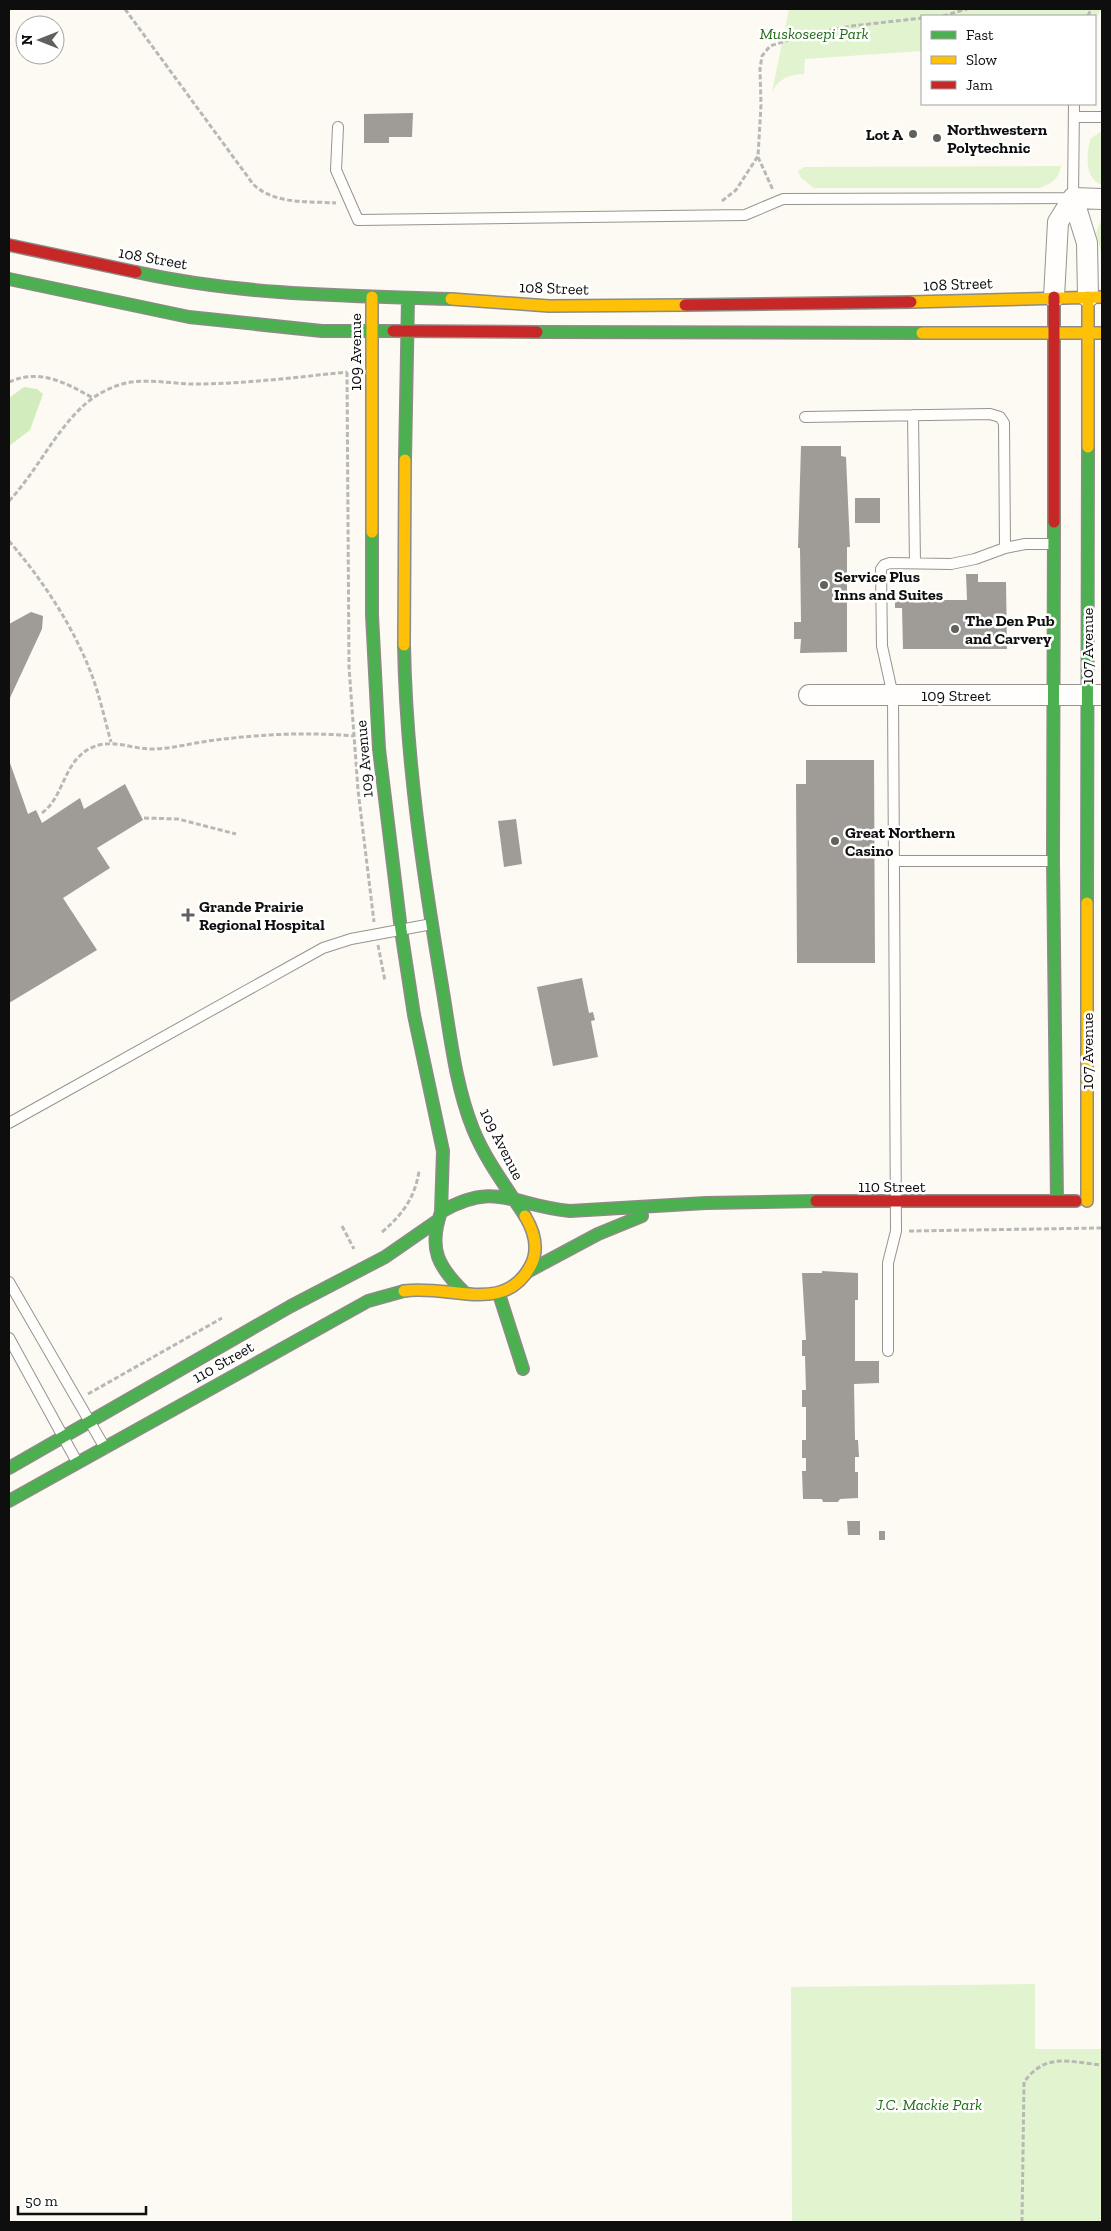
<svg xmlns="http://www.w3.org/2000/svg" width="1111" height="2231" font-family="'Zilla Slab',serif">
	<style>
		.green { fill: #e2f3cf }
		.forest { fill: #d2ecbd }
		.building { fill: #9f9c98 }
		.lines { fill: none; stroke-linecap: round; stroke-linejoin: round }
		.lane-casing { stroke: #959491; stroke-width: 12 }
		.street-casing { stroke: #959491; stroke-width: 22 }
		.fast-casing { stroke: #8c8b87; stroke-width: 14 }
		.slow-casing { stroke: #8c8b87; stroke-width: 14 }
		.jam-casing { stroke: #8c8b87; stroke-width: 14 }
		.path { stroke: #b8b8b6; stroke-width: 3; stroke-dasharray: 5 2.5; stroke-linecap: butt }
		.lane { stroke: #fffefd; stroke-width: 10 }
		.street { stroke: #fffefd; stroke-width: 20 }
		.fast { stroke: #4caf50; stroke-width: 11 }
		.slow { stroke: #ffc107; stroke-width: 11 }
		.jam { stroke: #c62828; stroke-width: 11 }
		.poi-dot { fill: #61615e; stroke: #fff; stroke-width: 2 }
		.labels { text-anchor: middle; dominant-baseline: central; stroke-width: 5; stroke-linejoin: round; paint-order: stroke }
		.park-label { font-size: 16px; font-style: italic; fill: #226d16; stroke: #fff }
		.poi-label { font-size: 16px; font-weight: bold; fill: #0e0e0e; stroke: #fff; text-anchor: start }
		.street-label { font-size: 16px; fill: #0e0e0e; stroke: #fff }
	</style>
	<rect width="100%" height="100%" fill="#fcfaf2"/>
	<path class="green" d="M789 9H1102L1095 19V16H922V51L805 59 804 74C788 75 780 78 772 92Z
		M1102 131V185C1084 179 1086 153 1091 138Z
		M1061 166C1058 180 1052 183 1040 188H814L801 178 798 171 804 167Z
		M1102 217V256L1096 233Z
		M1035 1984V2049H1102V2222H792L791 1987Z"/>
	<path class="forest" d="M24 387 37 389 43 394 30 430 9 446V398Z"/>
	<path class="building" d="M413 113 412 137H389V143H364V114Z
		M801 446H841V456L846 457 850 547H847V652L800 653 801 639H794V622H801L800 548H798Z
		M855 498H880V523H855Z
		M966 574H978V582H1006L1007 649H903L902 608H895V593H910V600H967Z
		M31 612 43 616 42 629 9 700V624Z
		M9 760 28 814 36 810 42 823 80 798 84 809 125 784 143 820 97 848 110 868 63 898 97 950 9 1003Z
		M806 760H874L875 963H797L796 784H806Z
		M516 819 522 864 504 867 498 821Z
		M582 978 589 1013 593 1012 595 1020 591 1021 598 1057 553 1066 537 987Z
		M822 1271 858 1273V1300H855V1361H879V1383L854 1384 855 1440H858L859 1457H855V1472H858V1498L840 1499 838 1502H823L822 1499H803L802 1471H806V1458H802V1440H806V1407H802V1390H806L805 1356H802V1340H806L802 1273H822Z
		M847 1521H860V1535H848Z
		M879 1531H885V1540H879Z"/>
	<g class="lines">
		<defs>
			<path id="lane" d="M1074 117H1102
				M338 127 336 170 358 220 745 215 783 199 1073 198 1074 104
				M913 415 915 563
				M805 417 990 414 1000 417 1004 423 1005 548
				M894 861H1053
				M9 1123 323 948 351 939 432 924
				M9 1282 105 1448
				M9 1338 77 1462
				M888 1351V1263L896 1231 893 696 882 646 881 569 884 565 890 563 951 564 975 559 1005 548 1025 544H1054"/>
			<path id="street" d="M1073 198 1087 243 1088 297
				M1073 198 1102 199
				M1054 297 1058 222 1073 198
				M809 695H1102"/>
			<path id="fast" d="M136 272C239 295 346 296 451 299
				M9 279 189 317 322 331H393
				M537 332 922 333
				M405 460 408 299
				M1054 522 1053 861 1057 1201
				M372 532V615L379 749 401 930 414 1015 443 1151 441 1212
				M404 645C406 759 423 873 442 986 450 1033 455 1084 473 1129 486 1161 507 1188 525 1216
				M1087 903 1088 447
				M527 1272 598 1234 642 1216
				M465 1293C438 1267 428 1249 441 1212 496 1180 514 1206 570 1211L706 1203 816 1201
				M499 1294 523 1369
				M9 1468 291 1306 385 1257 437 1221
				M9 1501 368 1301 404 1291"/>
			<path id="slow" d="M372 297V532
				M451 299 549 306 685 305
				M911 302 1102 297
				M922 333H1102
				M1088 447V297
				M404 645 405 460
				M1087 1201V903
				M404 1291C451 1284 505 1316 531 1265 539 1249 534 1231 525 1216"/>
			<path id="jam" d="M9 245 136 272
				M685 305 911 302
				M393 331 537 332
				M1054 522V297
				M816 1201H1076"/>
		</defs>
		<use href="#lane" class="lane-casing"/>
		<use href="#street" class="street-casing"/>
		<use href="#fast" class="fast-casing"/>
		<use href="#slow" class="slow-casing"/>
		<use href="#jam" class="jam-casing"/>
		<path class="path" d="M125 9 253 184C274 205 309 201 336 203
			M943 16 967 9
			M1088 16 1091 9
			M758 157 773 190
			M722 201 736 190 758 156 761 105 760 69 762 56 770 46 805 35 852 26 922 18
			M347 372 349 667 358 790 374 922
			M9 382C40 368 66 383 93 398
			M9 501C36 472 53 435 81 408 94 395 113 385 131 382 155 379 179 385 203 384 251 383 299 377 347 372
			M9 541C41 578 71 623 89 668 99 692 104 717 111 742
			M42 813C64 797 63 763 89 749 110 737 130 749 152 749 173 749 195 742 216 740 262 734 308 732 354 736
			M144 818 178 819 236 834
			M378 945 385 981
			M342 1226 354 1249
			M909 1231 1102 1228
			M382 1232C402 1215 415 1198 419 1171
			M88 1394 222 1318
			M1022 2222 1024 2082C1046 2052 1069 2062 1102 2065"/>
		<use href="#lane" class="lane"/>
		<use href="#street" class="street"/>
		<use href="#fast" class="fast"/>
		<use href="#slow" class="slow"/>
		<use href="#jam" class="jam"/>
	</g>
	<g class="poi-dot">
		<circle cx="913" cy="134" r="5"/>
		<circle cx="937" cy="138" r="5"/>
		<circle cx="824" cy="585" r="5"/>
		<circle cx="955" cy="629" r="5"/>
		<circle cx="835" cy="841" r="5"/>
		<path d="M185.5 907.5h5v5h5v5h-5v5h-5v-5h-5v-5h5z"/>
	</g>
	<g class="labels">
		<g class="park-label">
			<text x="814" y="33">Muskoseepi Park</text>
			<text x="929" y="2104">J.C. Mackie Park</text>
		</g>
		<g class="poi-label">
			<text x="947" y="129">Northwestern<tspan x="947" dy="18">Polytechnic</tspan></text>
			<text x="903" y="134" text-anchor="end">Lot A</text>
			<text x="834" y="576">Service Plus<tspan x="834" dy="18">Inns and Suites</tspan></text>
			<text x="965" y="620">The Den Pub<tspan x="965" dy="18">and Carvery</tspan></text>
			<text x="845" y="832">Great Northern<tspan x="845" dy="18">Casino</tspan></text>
			<text x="199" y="906">Grande Prairie<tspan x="199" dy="18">Regional Hospital</tspan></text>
		</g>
		<g class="street-label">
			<text transform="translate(153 258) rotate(10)">108 Street</text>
			<text transform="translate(958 284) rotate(-2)">108 Street</text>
			<text transform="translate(554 288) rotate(2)">108 Street</text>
			<text transform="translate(355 352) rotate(-90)">109 Avenue</text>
			<text transform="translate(1087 646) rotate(-90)">107 Avenue</text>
			<text x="956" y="695">109 Street</text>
			<text transform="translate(364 759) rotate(-95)">109 Avenue</text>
			<text transform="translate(1087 1051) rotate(-90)">107 Avenue</text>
			<text transform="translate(502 1144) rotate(63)">109 Avenue</text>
			<text x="892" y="1186">110 Street</text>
			<text transform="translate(223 1362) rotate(-30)">110 Street</text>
		</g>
	</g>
	<rect width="1111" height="2231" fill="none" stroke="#0e0e0e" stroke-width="20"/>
	<rect x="921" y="15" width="175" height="90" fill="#ffffff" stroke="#9f9f9f"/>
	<rect x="931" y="31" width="25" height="8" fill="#4caf50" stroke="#9f9f9f"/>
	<text x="966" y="40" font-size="15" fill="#0e0e0e">Fast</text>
	<rect x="931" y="56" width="25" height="8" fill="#ffc107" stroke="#9f9f9f"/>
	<text x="966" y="65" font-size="15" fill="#0e0e0e">Slow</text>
	<rect x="931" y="81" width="25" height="8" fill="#c62828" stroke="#9f9f9f"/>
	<text x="966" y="90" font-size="15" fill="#0e0e0e">Jam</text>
	<g transform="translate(40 40) rotate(270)"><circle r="24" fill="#ffffff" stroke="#9f9f9f"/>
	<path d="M0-4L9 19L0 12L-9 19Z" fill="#61615e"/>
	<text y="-8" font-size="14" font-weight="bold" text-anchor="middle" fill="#0e0e0e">N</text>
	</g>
	<path d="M18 2206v8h128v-8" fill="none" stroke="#0e0e0e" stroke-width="2.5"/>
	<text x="25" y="2206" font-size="15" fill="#0e0e0e" stroke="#ffffff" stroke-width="4" paint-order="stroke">50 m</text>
</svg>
